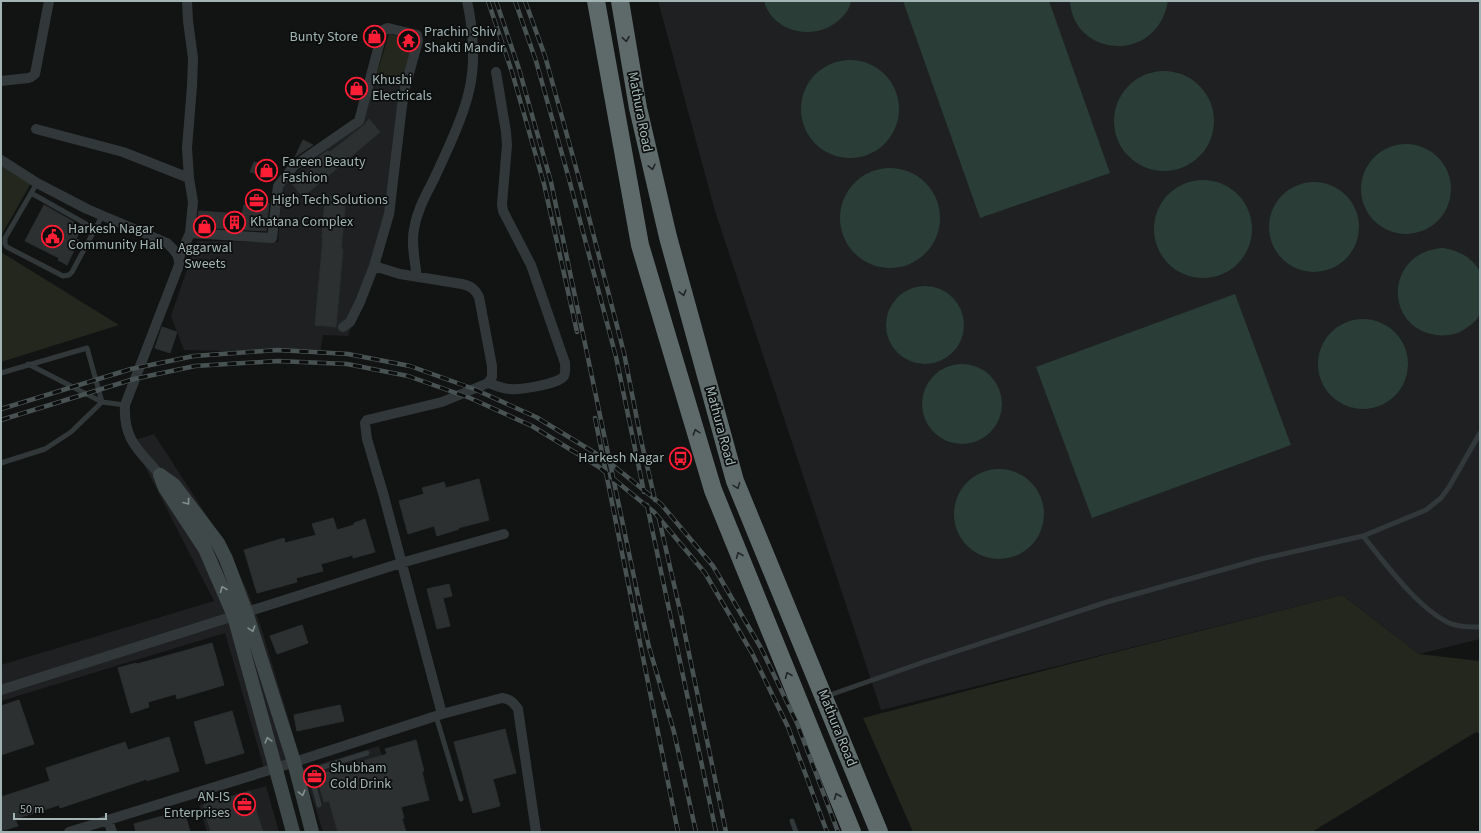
<svg xmlns="http://www.w3.org/2000/svg" width="1481" height="833" font-family="'Source Sans 3',sans-serif">
	<style>
		.built { fill: #1e2021 }
		.green { fill: #23271e }
		.water { fill: #2a3d37 }
		.building { fill: #2c3030; stroke: #2b2f30 }
		.lines { fill: none; stroke-linecap: round; stroke-linejoin: round }
		.lane { stroke: #323839; stroke-width: 5 }
		.street { stroke: #323839; stroke-width: 10 }
		.secondary { stroke: #404949; stroke-width: 14 }
		.highway { stroke: #5e6a6a; stroke-width: 18 }
		.rail-casing { stroke: #495252; stroke-width: 4.5 }
		.rail { stroke: #0d0e0e; stroke-width: 3; stroke-dasharray: 9; stroke-linecap: butt }
		.oneway { stroke: #212525 }
		.oneway2 { stroke: #808f8f }
		.labels { text-anchor: middle; dominant-baseline: central; stroke-width: 3.5; stroke-linejoin: round; paint-order: stroke }
		.poi-label { font-size: 14px; fill: #a2b5b4; stroke: #0d0e0e; text-anchor: start }
		.street-label { font-size: 14px; fill: #a2b5b4; stroke: #0d0e0e }
	</style>
	<rect width="100%" height="100%" fill="#121313"/>
	<path class="built" d="M658 1H1480V639L1419 654 1342 595 881 710 715 211Z
		M374 76 406 87 395 212 348 336 323 335 320 354 184 350 171 316 197 241 278 242 282 188 298 171 361 123Z
		M154 434 222 539 247 590 261 627 300 757 264 768 225 633 1 701V665L214 601 132 441Z
		M379 746 405 832H323L303 769Z
		M266 786 279 832H207L199 805Z"/>
	<path class="green" d="M389 34 412 39 406 84 376 76Z
		M1 165 31 183 1 236Z
		M1 252 119 325 1 362Z
		M1342 595 1419 654 1480 661V734L1476 732 1312 832H913L863 718 1104 655Z"/>
	<path class="water" d="M764 1H851C850 9 844 16 838 21 814 41 773 33 764 1Z
		M903 1H1049L1110 173 980 218Z
		M1070 1H1168C1157 65 1073 57 1070 1Z
		M801 109a49 49 0 1 1 98 0a49 49 0 1 1-98 0Z
		M1114 121a50 50 0 1 1 100 0a50 50 0 1 1-100 0Z
		M1361 189a45 45 0 1 1 90 0a45 45 0 1 1-90 0Z
		M840 218a50 50 0 1 1 100 0a50 50 0 1 1-100 0Z
		M1154 229a49 49 0 1 1 98 0a49 49 0 1 1-98 0Z
		M1269 227a45 45 0 1 1 90 0a45 45 0 1 1-90 0Z
		M1443 248C1460 251 1471 257 1480 271 1480 280 1481 305 1480 313 1478 321 1467 328 1460 332 1453 335 1444 336 1436 335 1384 328 1384 252 1443 248Z
		M886 325a39 39 0 1 1 78 0a39 39 0 1 1-78 0Z
		M1235 294 1291 445 1092 518 1036 367Z
		M1318 364a45 45 0 1 1 90 0a45 45 0 1 1-90 0Z
		M922 404a40 40 0 1 1 80 0a40 40 0 1 1-80 0Z
		M954 514a45 45 0 1 1 90 0a45 45 0 1 1-90 0Z"/>
	<path class="building" d="M369 119 380 132 303 197 292 184 312 168 307 165 327 151 330 152 363 126Z
		M303 140 313 145 295 157Z
		M254 162 274 167 271 177 250 172Z
		M325 196 346 197 341 249H343L336 327 315 325 323 238H322Z
		M269 203 266 231 197 227 199 211 242 214 244 205 263 207V209Z
		M44 205 74 222 72 227 77 229 74 232 78 234 76 239 79 240 67 265 58 260 59 258 25 241Z
		M162 327 177 332 170 353 155 348Z
		M479 479 489 520 458 528 459 529 437 536 434 526 408 534 399 501 424 494 422 488 444 482 446 488Z
		M333 518 337 530 354 525V523L365 519 375 552 353 558V555L321 564 323 571 296 578 297 582 257 593 244 550 284 538 285 543 316 535 312 524Z
		M449 584 452 596 443 598 450 626 437 629 427 589Z
		M302 625 308 643 277 654 270 636Z
		M212 643 224 685 177 699 176 694 148 702 149 707 131 713 118 668 136 663 137 664Z
		M19 700 34 744 1 755V706Z
		M340 705 344 721 297 731 294 715Z
		M232 711 244 753 206 764 194 722Z
		M505 729 516 773 493 779 500 806 473 813 454 742Z
		M169 737 179 771 147 781V779L60 808 59 805 15 819 18 826 1 831V797L50 781 46 768 125 742 128 750Z
		M416 740 424 771 422 772 429 800 401 807 404 818 402 819 406 832H338L329 801 324 802 316 775 387 754 385 749Z
		M250 791 263 832H211L203 805Z
		M184 810 190 832H136L134 824Z"/>
	<g class="lines">
		<path class="lane" d="M37 183 5 238V244L7 247 63 276 69 275 72 272 102 216
			M31 193 95 229
			M28 364 102 402 125 405
			M1 373 87 348 102 402 71 432 45 449 1 463
			M1363 536C1385 563 1416 606 1447 622 1457 627 1469 627 1480 627
			M827 696 921 663 1107 602 1261 559 1363 536 1426 510 1441 498 1449 487 1480 433
			M436 716 461 799
			M310 771 319 805
			M298 775 367 753
			M792 821 796 832"/>
		<path class="street" d="M1 81 28 78 31 77 35 74 49 1
			M36 129 123 152 189 178
			M1 160 37 183 87 209 167 243C174 250 180 255 179 265L125 405C123 440 139 450 160 475
			M190 233 272 238 278 186 294 166 359 121 383 30 388 28 417 35 418 41 405 88 402 106 389 214 374 266 360 302 350 322 343 327
			M179 258 190 233 193 202 189 178 187 148 192 86 193 58 188 21 187 1
			M374 266 400 274 462 284C471 286 475 289 479 297L492 366V377L488 383 442 402 367 420 365 423 367 439 383 493 442 714
			M417 277C415 262 411 244 414 229 417 210 426 195 434 179 446 153 463 118 469 91 476 64 473 28 467 1
			M488 383C495 385 502 389 510 389 519 390 560 384 564 376 566 372 565 367 565 363L531 265 503 211 502 204 507 145 506 132 496 72
			M1 690 401 563 504 534
			M108 820 112 832
			M69 832 276 768 442 714 502 698C510 699 513 702 518 709L536 832"/>
		<path class="secondary" d="M160 475 174 485 218 543 226 559 246 612 294 762 312 832
			M160 475 165 488 205 549 234 616 293 832"/>
		<path class="highway" d="M596 1 640 245 713 490 852 832
			M620 1 638 108 668 237 735 481 879 832"/>
		<defs>
			<path id="rail" d="M488 1 512 72 544 184 577 332
				M496 1 519 69 551 182 643 620 649 647 674 732 696 832
				M515 1 536 61 569 179 616 357 644 492
				M525 1 545 56 578 175 624 353 641 440 655 500
				M1 409 131 369 194 356 278 350 348 354 410 366 474 389 536 417 605 459 661 504 713 566 761 648 797 723 838 832
				M595 418 678 832
				M1 420 134 379 195 366 278 361 347 364 408 376 470 398 532 426 599 467 654 512 705 573 752 653 788 727 827 832
				M647 505 716 832
				M659 519 681 615 726 832"/>
		</defs>
		<use href="#rail" class="rail-casing"/>
		<use href="#rail" class="rail"/>
	</g>
	<defs><path id="oneway-chevron" d="M-2-3.5L2.5 0L-2 3.5" fill="none" stroke-width="1.6" stroke-linecap="round" stroke-linejoin="round"/></defs>
	<g class="oneway">
		<use href="#oneway-chevron" transform="translate(626 39) rotate(81)"/>
		<use href="#oneway-chevron" transform="translate(652 167) rotate(77)"/>
		<use href="#oneway-chevron" transform="translate(683 293) rotate(75)"/>
		<use href="#oneway-chevron" transform="translate(696 432) rotate(-107)"/>
		<use href="#oneway-chevron" transform="translate(737 486) rotate(69)"/>
		<use href="#oneway-chevron" transform="translate(739 555) rotate(-112)"/>
		<use href="#oneway-chevron" transform="translate(788 675) rotate(-112)"/>
		<use href="#oneway-chevron" transform="translate(837 796) rotate(-112)"/>
	</g>
	<g class="oneway2">
		<use href="#oneway-chevron" transform="translate(187 502) rotate(53)"/>
		<use href="#oneway-chevron" transform="translate(223 589) rotate(-112)"/>
		<use href="#oneway-chevron" transform="translate(252 629) rotate(72)"/>
		<use href="#oneway-chevron" transform="translate(268 740) rotate(-105)"/>
		<use href="#oneway-chevron" transform="translate(302 793) rotate(75)"/>
	</g>
	<defs>
		<symbol id="shop-ring" viewBox="-11 -11 22 22"><circle r="9.5" fill="#0d0e0e" stroke="#ff1e35" stroke-width="1.5"/><path d="M-5-2.5h2.3a2.7 3.5 0 0 1 5.4 0H5L5.5 6h-11ZM-1.5-2.5h3a1.5 2.3 0 0 0-3 0Z" fill="#ff1e35"/></symbol>
		<symbol id="temple-ring" viewBox="-11 -11 22 22"><circle r="9.5" fill="#0d0e0e" stroke="#ff1e35" stroke-width="1.5"/><path d="M0-6L5-2H3V0L6.5 2.5H4V6H1.5V3h-3V6H-4V2.5H-6.5L-3 0V-2H-5Z" fill="#ff1e35"/></symbol>
		<symbol id="office-ring" viewBox="-11 -11 22 22"><circle r="9.5" fill="#0d0e0e" stroke="#ff1e35" stroke-width="1.5"/><path d="M-6-3h4V-5.5h4V-3h4V5H-6ZM-1-4.5V-3h2v-1.5ZM-6 0V1H6V0Z" fill="#ff1e35"/></symbol>
		<symbol id="building-ring" viewBox="-11 -11 22 22"><circle r="9.5" fill="#0d0e0e" stroke="#ff1e35" stroke-width="1.5"/><path d="M-4-6H4V6H1V3H-1V6H-4ZM-2.5-4.3h1.7v1.8h-1.7ZM.8-4.3h1.7v1.8H.8ZM-2.5-1h1.7V.8h-1.7ZM.8-1h1.7V.8H.8Z" fill="#ff1e35"/></symbol>
		<symbol id="civic-ring" viewBox="-11 -11 22 22"><circle r="9.5" fill="#0d0e0e" stroke="#ff1e35" stroke-width="1.5"/><path d="M-.6-6.5H3V-4.5H.6V-3L4-1V1h2V6H-6V1h2V-1L-.6-3ZM-1.2 2.5V6h2.4V2.5Z" fill="#ff1e35"/></symbol>
		<symbol id="bus-ring" viewBox="-11 -11 22 22"><circle r="9.5" fill="#0d0e0e" stroke="#ff1e35" stroke-width="1.5"/><path d="M-5-6H5V4H4V6H2V4H-2V6H-4V4H-5ZM-3.5-4V0h7V-4ZM-3.5 1.2v1.5H-2V1.2ZM2 1.2v1.5H3.5V1.2Z" fill="#ff1e35"/></symbol>
	</defs>
	<g fill-rule="evenodd">
		<use href="#shop-ring" x="362" y="24" width="25" height="25"/>
		<use href="#temple-ring" x="396" y="28" width="25" height="25"/>
		<use href="#shop-ring" x="344" y="76" width="25" height="25"/>
		<use href="#shop-ring" x="254" y="158" width="25" height="25"/>
		<use href="#office-ring" x="244" y="188" width="25" height="25"/>
		<use href="#building-ring" x="222" y="210" width="25" height="25"/>
		<use href="#shop-ring" x="192" y="214" width="25" height="25"/>
		<use href="#civic-ring" x="40" y="224" width="25" height="25"/>
		<use href="#bus-ring" x="668" y="446" width="25" height="25"/>
		<use href="#office-ring" x="302" y="764" width="25" height="25"/>
		<use href="#office-ring" x="232" y="792" width="25" height="25"/>
	</g>
	<g class="labels">
		<g class="poi-label">
			<text x="424" y="32">Prachin Shiv<tspan x="424" dy="16">Shakti Mandir</tspan></text>
			<text x="358" y="37" text-anchor="end">Bunty Store</text>
			<text x="372" y="80">Khushi<tspan x="372" dy="16">Electricals</tspan></text>
			<text x="282" y="162">Fareen Beauty<tspan x="282" dy="16">Fashion</tspan></text>
			<text x="272" y="200">High Tech Solutions</text>
			<text x="250" y="222">Khatana Complex</text>
			<text x="68" y="229">Harkesh Nagar<tspan x="68" dy="16">Community Hall</tspan></text>
			<text x="205" y="248" text-anchor="middle">Aggarwal<tspan x="205" dy="16">Sweets</tspan></text>
			<text x="664" y="458" text-anchor="end">Harkesh Nagar</text>
			<text x="330" y="768">Shubham<tspan x="330" dy="16">Cold Drink</tspan></text>
			<text x="230" y="797" text-anchor="end">AN-IS<tspan x="230" dy="16">Enterprises</tspan></text>
		</g>
		<g class="street-label">
			<text transform="translate(640 112) rotate(79)">Mathura Road</text>
			<text transform="translate(720 426) rotate(75)">Mathura Road</text>
			<text transform="translate(837 728) rotate(68)">Mathura Road</text>
		</g>
	</g>
	<rect width="1481" height="833" fill="none" stroke="#a2b5b4" stroke-width="4"/>
	<path d="M14 813v6h92v-6" fill="none" stroke="#a2b5b4" stroke-width="2"/>
	<text x="20" y="813" font-size="12" fill="#a2b5b4" stroke="#0d0e0e" stroke-width="3" paint-order="stroke">50 m</text>
</svg>
